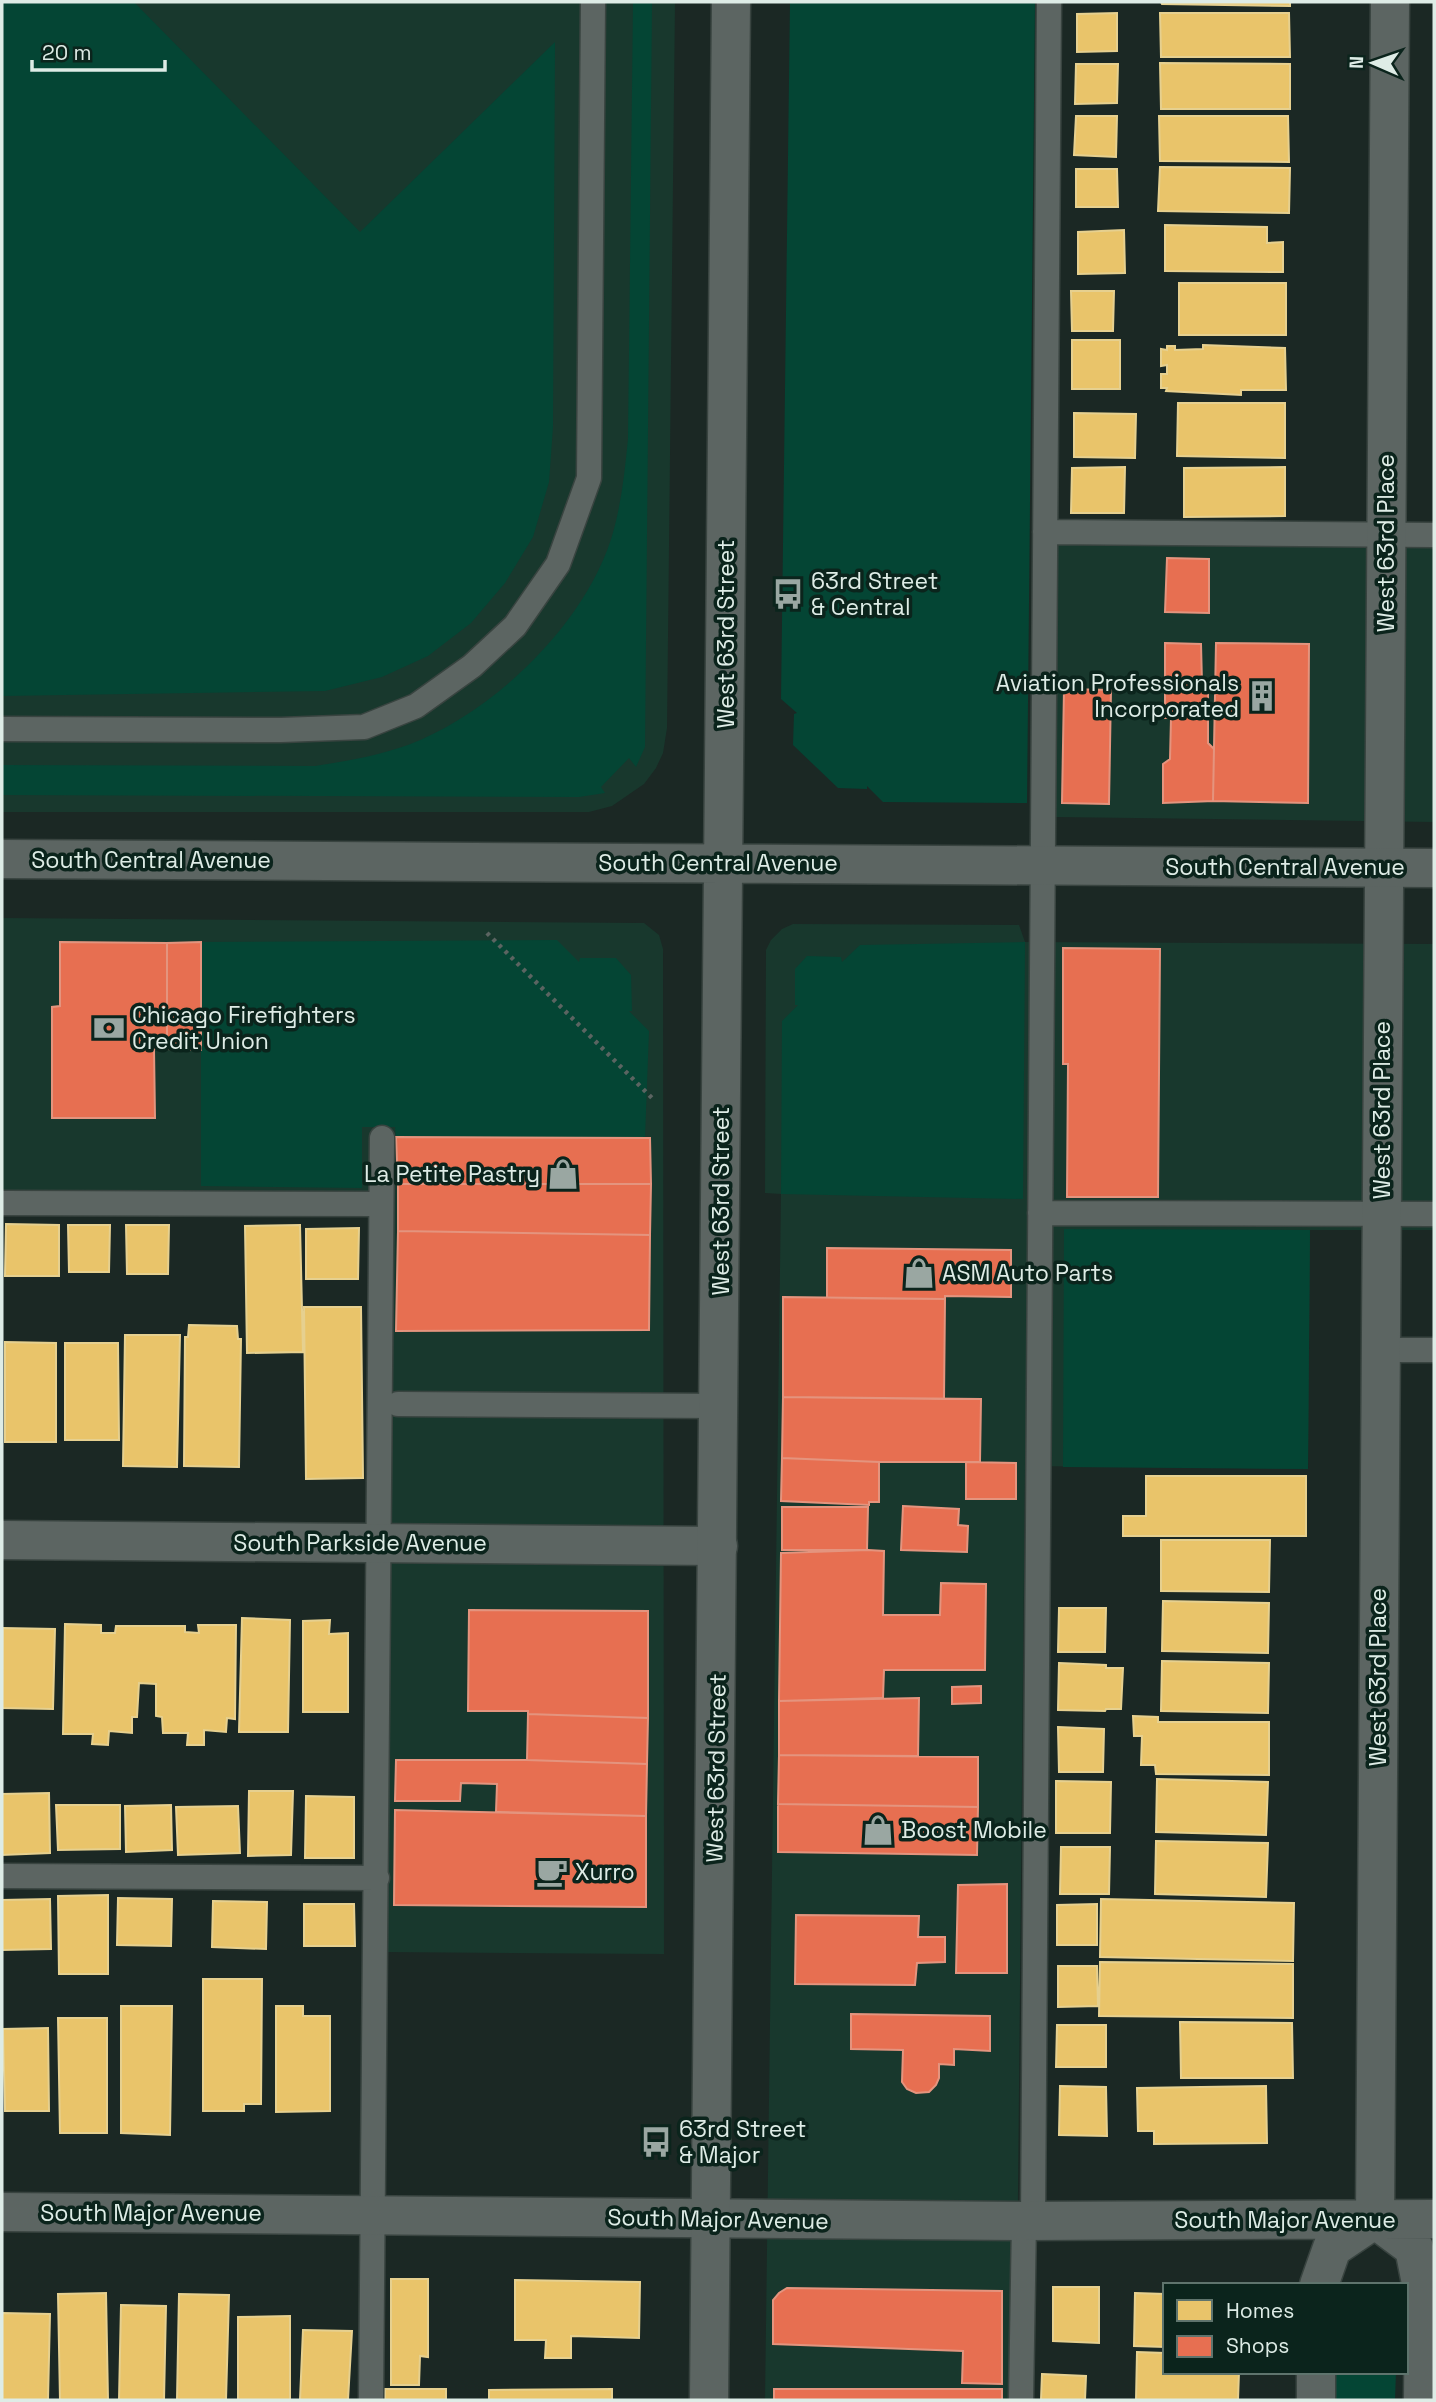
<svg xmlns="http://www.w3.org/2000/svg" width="1436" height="2402" font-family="'Space Grotesk',sans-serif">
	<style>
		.built { fill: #18382d }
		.green { fill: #044534 }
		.homes { fill: #e9c46a; stroke: #e6d08f; stroke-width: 2 }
		.shops { fill: #e76f51; stroke: #e4947e; stroke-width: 2 }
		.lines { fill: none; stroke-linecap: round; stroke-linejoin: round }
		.lane-casing { stroke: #394440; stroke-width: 27 }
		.street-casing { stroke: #394440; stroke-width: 41 }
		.secondary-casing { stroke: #394440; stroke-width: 41 }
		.path { stroke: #5b6461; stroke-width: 4.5; stroke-dasharray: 3.5 5; stroke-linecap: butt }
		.lane { stroke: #5c6562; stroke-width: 24 }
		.street { stroke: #5c6562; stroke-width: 38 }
		.secondary { stroke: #5c6562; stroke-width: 38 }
		.labels { text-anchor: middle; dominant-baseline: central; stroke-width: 7; stroke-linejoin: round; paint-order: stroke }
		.street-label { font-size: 23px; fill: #deece6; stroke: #0b241c }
		.poi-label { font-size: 23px; fill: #deece6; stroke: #0b241c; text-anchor: start }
	</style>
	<rect width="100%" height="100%" fill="#1b2824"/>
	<path class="built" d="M2 2H675L667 728 663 753 656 768 644 784 612 806 589 812H2Z
		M1056 527 1434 530V822L1056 817Z
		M2 918 637 923H644L659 935 663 949 664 1954 382 1952 381 1204 2 1202Z
		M793 924 1019 925 1025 942 1434 944V1230H1310L1308 1469 1025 1466 1016 2400H765L781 1194 765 1193 766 950 771 940 782 929Z"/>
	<path class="green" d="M2 2H134L360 232 555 42 553 427 549 482 533 537 505 583 471 623 428 656 382 677 325 691 2 696Z
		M633 2H652L645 747 636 767 629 758 601 787 605 793 579 797 2 795V765L315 766C347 761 377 756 408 745 495 712 590 620 614 529 622 499 625 469 628 439Z
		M790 2H1035L1027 803 883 802 867 786V789L838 788 793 745 794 714 797 713 781 699Z
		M557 940 579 962 580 958H616L631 975 632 1011H629L649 1031 645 1137H396L395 1127H362V1188L201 1186V942Z
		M1025 942 1023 1199 781 1194 782 1021 798 1005H795V969L807 956 841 957 842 962 860 945Z
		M1064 1229 1310 1230 1308 1469 1063 1467Z
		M1331 2372H1396L1395 2400H1330Z"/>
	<path class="homes" d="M1161 2H1290V6L1162 4Z
		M1117 13V51L1077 52V14Z
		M1160 13H1289L1290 57H1161Z
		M1160 63 1290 64V109H1161Z
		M1076 64H1118L1117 103 1075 104Z
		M1076 116H1117L1116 157 1074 155Z
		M1159 116H1288L1289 162 1160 161Z
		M1160 167 1290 168 1289 213 1158 211Z
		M1076 169H1117L1118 207H1076Z
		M1165 225 1267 227V243L1283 242V272L1165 271Z
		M1124 230 1125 273 1078 274V232Z
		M1179 283H1286V335H1179Z
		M1071 291H1114L1113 331H1072Z
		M1072 340H1120V389H1072Z
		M1203 345 1285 348 1286 390H1241V395L1166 391 1167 388H1161V374H1167V365L1161 366V349L1167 350V346H1175V350L1203 349Z
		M1178 403H1285V458L1177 456Z
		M1074 413 1136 414 1135 458 1074 457Z
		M1125 467 1124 513H1071L1072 468Z
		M1285 467V516L1184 517V468Z
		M6 1224 59 1225V1276H5Z
		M68 1225H110L109 1272H69Z
		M126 1225H169L168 1274H127Z
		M300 1225 303 1352 247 1353 245 1226Z
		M359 1228 358 1279H306V1229Z
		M304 1307H361L363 1478 306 1479Z
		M189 1325 237 1326 238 1339H241L239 1467 184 1466 185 1337H188Z
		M125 1335H180L177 1467 123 1466Z
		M5 1342 56 1343V1442H5Z
		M65 1343H118L119 1440H65Z
		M1146 1476H1306V1536H1123V1516H1146Z
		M1161 1540H1270L1269 1592 1161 1591Z
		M1163 1601 1269 1603 1268 1653 1162 1651Z
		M1059 1608H1106L1105 1652H1058Z
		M242 1618 290 1620 288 1732H239Z
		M330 1620 329 1634 348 1633V1712H303V1621Z
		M65 1624 101 1625V1633H115L116 1626H185V1632L199 1633 198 1625H236L235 1719 227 1718 226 1732 204 1730V1745H187L188 1733H163L162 1717 156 1716V1684L139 1683 137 1717H132V1733L109 1731 108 1745 92 1744 93 1734H63Z
		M3 1628 55 1629 53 1709 2 1708Z
		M1162 1661 1269 1663 1268 1713 1161 1711Z
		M1059 1663 1106 1665V1668H1123L1121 1709H1106L1105 1711 1058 1710Z
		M1133 1716 1158 1717V1722H1269V1775L1156 1774 1155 1765H1141L1142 1736H1134Z
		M1058 1727 1104 1729 1103 1772H1059Z
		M1157 1779 1268 1782 1266 1835 1156 1832Z
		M1056 1781 1111 1782 1110 1833H1056Z
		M249 1791H293L291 1855 248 1856Z
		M49 1793 50 1853 2 1855V1794Z
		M306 1796 354 1797V1858H305Z
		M56 1805H120V1849L58 1850Z
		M171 1805 172 1850 126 1852 125 1806Z
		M238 1806 240 1853 178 1855 176 1807Z
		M1156 1841 1268 1843 1266 1897 1155 1894Z
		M1061 1847H1110L1109 1894H1060Z
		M108 1895V1974H59L58 1896Z
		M118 1898 172 1899 171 1946 117 1945Z
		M50 1899 51 1949 2 1950V1900Z
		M1101 1899 1294 1903 1293 1961 1100 1957Z
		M213 1901 267 1902 266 1949 212 1947Z
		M304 1904H354L355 1946H304Z
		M1097 1904V1945H1057V1905Z
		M1100 1962 1293 1964V2018L1099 2016Z
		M1058 1966H1097L1098 2006 1058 2007Z
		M203 1979H262L261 2104H244V2111H203Z
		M121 2006H172L170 2135 121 2133Z
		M276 2006H303V2016H330V2111L276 2112Z
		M58 2018H107V2133H60Z
		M1180 2022 1292 2023 1293 2078H1181Z
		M1057 2025H1106V2067H1056Z
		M48 2028 49 2111H5L3 2029Z
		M1060 2086 1106 2087 1107 2136 1059 2135Z
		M1266 2086 1267 2143 1154 2144V2131H1138L1137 2088Z
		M391 2279H428V2357L420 2356 419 2385H391Z
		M515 2280 640 2282 639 2338 571 2336V2358H545L546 2340H515Z
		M1053 2287H1099V2343L1053 2341Z
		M106 2293 108 2400H60L58 2294Z
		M1135 2293 1165 2294V2347L1134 2346Z
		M179 2294 229 2295 226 2400H177Z
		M121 2305 166 2306 164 2400H119Z
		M2 2313 50 2314 48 2400H2Z
		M290 2316V2400H238V2317Z
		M303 2330 352 2331 348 2400H300Z
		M1137 2352 1165 2353V2372H1239L1238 2400H1136Z
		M1042 2374 1086 2376 1085 2400H1041Z
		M385 2389H446V2400H385Z
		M612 2389V2400H489V2390Z"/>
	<path class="shops" d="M1167 558 1209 559V613L1165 612Z
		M1165 643 1201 644 1202 683H1208V743L1214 749 1213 801 1163 803V764L1170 759 1171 718H1165Z
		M1216 643 1309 644 1308 803 1213 801Z
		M1064 689 1111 690 1109 804 1062 803Z
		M60 942 167 943V1049H154L155 1118H52V1007L60 1006Z
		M201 942V1050L167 1049V943Z
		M1063 948 1160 949 1158 1197H1067L1068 1064H1063Z
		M396 1137 650 1138 651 1184H398Z
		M398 1184H651L650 1235 398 1231Z
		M398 1231 650 1235 649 1330 396 1331Z
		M827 1248 1011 1250V1297L945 1296V1299L827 1298Z
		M783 1297 945 1299 944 1399 783 1397Z
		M783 1397 981 1399 980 1462H879L782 1458Z
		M782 1458 879 1462V1502H869V1505L781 1501Z
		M966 1462 1016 1463V1499H966Z
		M903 1506 959 1509 958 1525 968 1526 967 1552 901 1550Z
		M782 1507H868L867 1550H782Z
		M868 1550 884 1551 883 1615H940L941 1583 986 1584 985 1670H884L883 1698 779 1701 781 1553Z
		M469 1610 648 1611V1718L528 1714V1711H468Z
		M981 1686V1703L952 1704V1687Z
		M919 1698 918 1756 779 1755V1701Z
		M528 1714 648 1718 647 1764 527 1760Z
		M779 1755 978 1757V1807L778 1804Z
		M396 1760H527L647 1764 646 1816 496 1812 497 1784 461 1783 460 1801H395Z
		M778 1804 978 1807 977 1855 778 1852Z
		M395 1810 646 1816V1907L394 1905Z
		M1007 1884V1973H956L958 1885Z
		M796 1915 919 1916 918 1937H945V1962L917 1963 915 1985 795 1984Z
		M851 2014 990 2016V2051L954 2049V2065L939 2064V2078L936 2085 929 2092 916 2093 907 2089 902 2082 903 2050 851 2049Z
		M787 2288 1002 2291V2384L962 2383 963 2351 773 2344V2300L779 2293Z
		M774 2389H1002V2400H774Z"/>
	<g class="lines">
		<defs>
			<path id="lane" d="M1045 532 1434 535
				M2 729 281 730 364 727 416 706 472 666 515 626 558 564 589 478 593 2
				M2 1203 381 1204
				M1040 1213 1434 1214
				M1381 1350H1434
				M398 1404 720 1406
				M2 1876 377 1878
				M1033 2221 1049 2
				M371 2400 382 1138
				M1021 2400 1024 2221"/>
			<path id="street" d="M2 1540 718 1546
				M2 2212 1024 2221 1434 2219
				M1375 2219 1390 2
				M1375 2219 1414 2248 1424 2298 1423 2400
				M1319 2285 1332 2248 1375 2219
				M1316 2400V2372"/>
			<path id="secondary" d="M2 859 1434 868
				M709 2400 731 2"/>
		</defs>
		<use href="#lane" class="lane-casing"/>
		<use href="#street" class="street-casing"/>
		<use href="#secondary" class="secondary-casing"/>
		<path class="path" d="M487 933 654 1100"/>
		<use href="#lane" class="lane"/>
		<use href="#street" class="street"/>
		<use href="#secondary" class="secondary"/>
	</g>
	<defs>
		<symbol id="bus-bare" viewBox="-9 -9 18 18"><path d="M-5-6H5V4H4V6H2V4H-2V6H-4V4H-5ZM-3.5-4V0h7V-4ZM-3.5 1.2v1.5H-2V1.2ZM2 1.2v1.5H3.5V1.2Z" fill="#9aa7a2" stroke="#0b241c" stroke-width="2.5" paint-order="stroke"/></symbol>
		<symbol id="building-bare" viewBox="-9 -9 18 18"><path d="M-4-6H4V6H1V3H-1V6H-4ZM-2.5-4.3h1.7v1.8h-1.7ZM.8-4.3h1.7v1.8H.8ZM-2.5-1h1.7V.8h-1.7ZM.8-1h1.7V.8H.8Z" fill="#9aa7a2" stroke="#0b241c" stroke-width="2.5" paint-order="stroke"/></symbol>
		<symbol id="bank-bare" viewBox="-9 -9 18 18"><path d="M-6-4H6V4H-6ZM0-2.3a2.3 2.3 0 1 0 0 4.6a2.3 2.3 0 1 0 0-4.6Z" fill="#9aa7a2" stroke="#0b241c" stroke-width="2.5" paint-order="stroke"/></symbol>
		<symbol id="shop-bare" viewBox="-9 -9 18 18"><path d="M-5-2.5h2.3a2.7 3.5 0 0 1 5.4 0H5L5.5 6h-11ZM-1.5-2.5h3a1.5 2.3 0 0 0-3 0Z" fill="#9aa7a2" stroke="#0b241c" stroke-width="2.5" paint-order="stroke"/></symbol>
		<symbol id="cafe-bare" viewBox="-9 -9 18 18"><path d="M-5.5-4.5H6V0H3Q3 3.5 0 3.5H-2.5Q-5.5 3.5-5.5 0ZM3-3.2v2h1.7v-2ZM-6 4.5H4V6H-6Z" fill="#9aa7a2" stroke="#0b241c" stroke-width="2.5" paint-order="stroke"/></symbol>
	</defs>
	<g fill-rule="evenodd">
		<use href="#bus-bare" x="766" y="572" width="44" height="44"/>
		<use href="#building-bare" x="1240" y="674" width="44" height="44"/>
		<use href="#bank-bare" x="87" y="1006" width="44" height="44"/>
		<use href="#shop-bare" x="541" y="1152" width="44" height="44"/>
		<use href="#shop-bare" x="897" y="1251" width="44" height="44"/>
		<use href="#shop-bare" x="856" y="1808" width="44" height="44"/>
		<use href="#cafe-bare" x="530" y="1850" width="44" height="44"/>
		<use href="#bus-bare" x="634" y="2120" width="44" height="44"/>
	</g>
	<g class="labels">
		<g class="street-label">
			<text transform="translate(1386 543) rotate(-90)">West 63rd Place</text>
			<text transform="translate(726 634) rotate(-90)">West 63rd Street</text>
			<text x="151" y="860">South Central Avenue</text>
			<text x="718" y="863">South Central Avenue</text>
			<text x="1285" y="867">South Central Avenue</text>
			<text transform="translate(1382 1110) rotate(-90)">West 63rd Place</text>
			<text transform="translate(721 1201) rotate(-90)">West 63rd Street</text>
			<text x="360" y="1543">South Parkside Avenue</text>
			<text transform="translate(1378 1677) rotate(-90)">West 63rd Place</text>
			<text transform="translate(716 1768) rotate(-89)">West 63rd Street</text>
			<text x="151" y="2213">South Major Avenue</text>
			<text transform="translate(718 2219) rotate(1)">South Major Avenue</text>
			<text x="1285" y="2220">South Major Avenue</text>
		</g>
		<g class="poi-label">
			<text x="811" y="581">63rd Street<tspan x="811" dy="26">&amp; Central</tspan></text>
			<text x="1239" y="683" text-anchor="end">Aviation Professionals<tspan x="1239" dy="26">Incorporated</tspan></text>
			<text x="132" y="1015">Chicago Firefighters<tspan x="132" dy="26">Credit Union</tspan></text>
			<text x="540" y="1174" text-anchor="end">La Petite Pastry</text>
			<text x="942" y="1273">ASM Auto Parts</text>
			<text x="901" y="1830">Boost Mobile</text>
			<text x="575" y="1872">Xurro</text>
			<text x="679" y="2129">63rd Street<tspan x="679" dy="26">&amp; Major</tspan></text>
		</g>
	</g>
	<rect width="1436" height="2402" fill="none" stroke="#deece6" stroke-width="7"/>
	<rect x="1163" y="2283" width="245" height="91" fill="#0b241c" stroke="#5f746d" stroke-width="2"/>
	<rect x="1177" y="2300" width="35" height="21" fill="#e9c46a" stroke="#5f746d" stroke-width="2"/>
	<text x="1226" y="2318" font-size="21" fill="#deece6">Homes</text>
	<rect x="1177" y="2336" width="35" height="21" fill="#e76f51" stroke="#5f746d" stroke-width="2"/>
	<text x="1226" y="2353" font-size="21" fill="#deece6">Shops</text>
	<g transform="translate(1373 63) rotate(272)" stroke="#0b241c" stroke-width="5" paint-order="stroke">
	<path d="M0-5L12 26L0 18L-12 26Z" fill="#deece6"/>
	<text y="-10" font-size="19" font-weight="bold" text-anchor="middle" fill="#deece6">N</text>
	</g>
	<path d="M32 60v10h133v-10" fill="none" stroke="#deece6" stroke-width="3.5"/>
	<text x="42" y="60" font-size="21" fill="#deece6" stroke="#0b241c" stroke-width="5" paint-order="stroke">20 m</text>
</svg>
